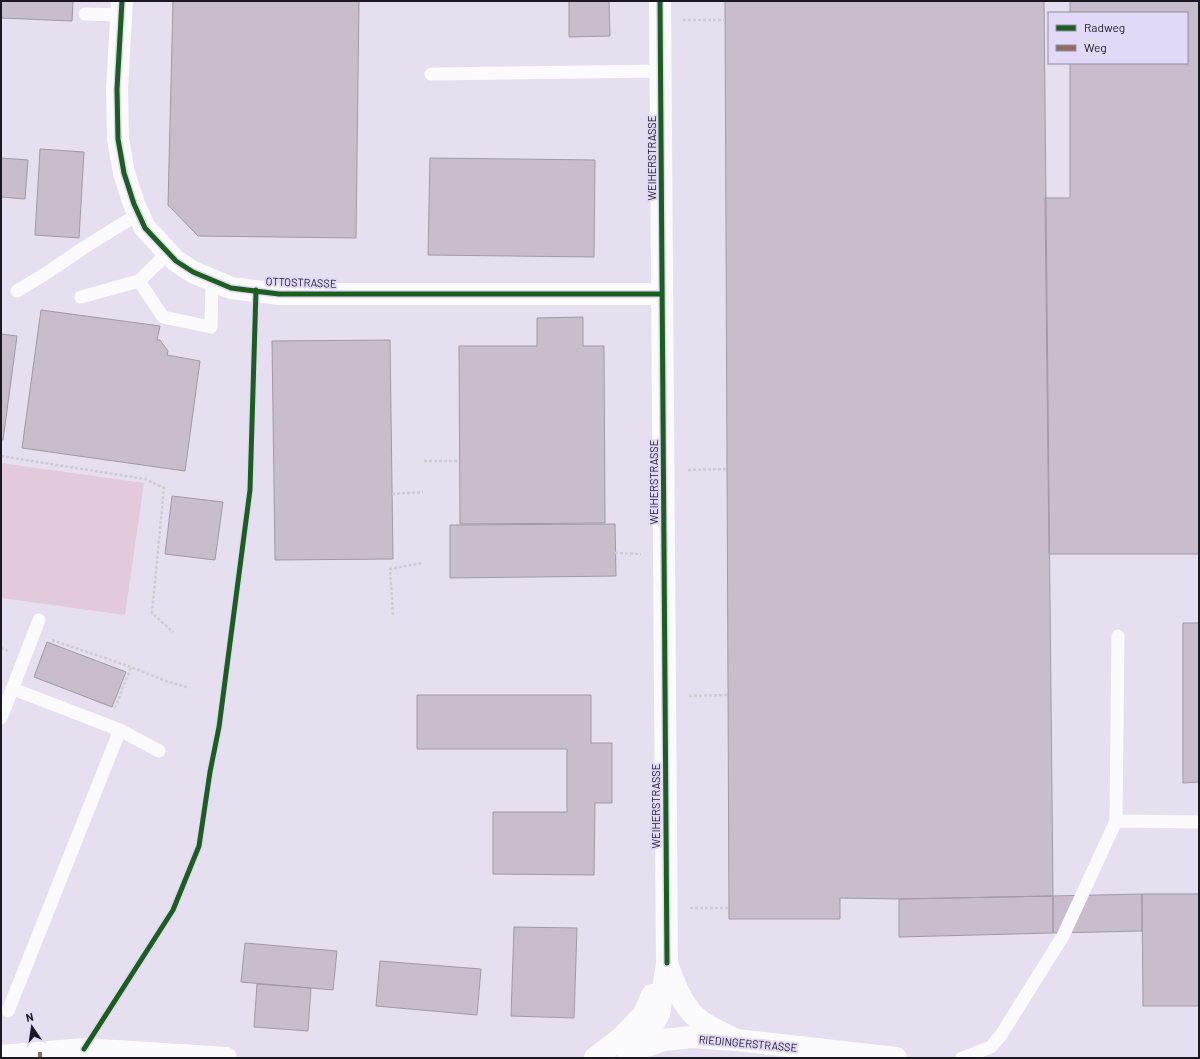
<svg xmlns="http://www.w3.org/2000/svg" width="1200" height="1059" font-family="Barlow,sans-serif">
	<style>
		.green { fill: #e2cadb }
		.building { fill: #c8bdcd; stroke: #a09aa5 }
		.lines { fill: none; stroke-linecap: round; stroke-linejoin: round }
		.path { stroke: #cfcdd2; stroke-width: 2.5; stroke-dasharray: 3 2; stroke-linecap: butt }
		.service { stroke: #fbfafd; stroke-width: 13 }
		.minor { stroke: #fbfafd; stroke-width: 22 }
		.tertiary { stroke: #fbfafd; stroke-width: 22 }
		.secondary { stroke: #fbfafd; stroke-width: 22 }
		.quiet { stroke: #8d6e63; stroke-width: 4; stroke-dasharray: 8 4; stroke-linecap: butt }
		.cycleway-casing { stroke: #e2d9f6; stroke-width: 8 }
		.cycleway { stroke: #1b5e20; stroke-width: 5 }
		.labels { text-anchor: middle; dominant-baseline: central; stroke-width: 4; stroke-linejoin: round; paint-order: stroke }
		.street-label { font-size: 11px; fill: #1b1822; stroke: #e2d9f6 }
	</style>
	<rect width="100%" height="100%" fill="#e5dff0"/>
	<path class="green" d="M1 463 144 483 125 615 1 598Z"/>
	<path class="building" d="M1 1H73L72 21 1 18Z
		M173 1H359L356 238 198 236 168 205Z
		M569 1H609L610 36 569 37Z
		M725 1H1044L1053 896 899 899 840 898V919H729Z
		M1070 1H1199V554H1049L1045 198H1070V63H1187V13H1070Z
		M40 149 84 152 79 238 35 235Z
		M1 158 28 160 25 199 1 197Z
		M430 158 595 160 594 257 428 255Z
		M41 310 160 326 157 340H160L168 351 167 355 200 361 185 471 22 448Z
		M583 317V346H604L605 523 460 524 459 346H537V318Z
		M1 334 17 336 3 440H1Z
		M390 340 393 559 275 560 272 341Z
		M172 496 223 502 215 560 165 554Z
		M615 524 616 576 450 578V525Z
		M1183 623H1199V782L1183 783Z
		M47 642 126 672 112 707 34 677Z
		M417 695H591V743H612V803H595L594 875 493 874V812H567V749H417Z
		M1142 894H1199V1006H1143Z
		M1142 894V931L1053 933V896Z
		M1053 896V933L899 937V899Z
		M514 927 577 928 574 1018 511 1016Z
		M245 943 337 951 333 990 241 982Z
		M380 961 481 969 477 1015 376 1006Z
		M257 984 311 988 308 1031 254 1027Z"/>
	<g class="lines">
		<path class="path" d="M683 20H725
			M1 456 145 479 164 488 152 613 173 632
			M424 461H459
			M688 470 727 469
			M392 494 423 492
			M615 553 641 554
			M393 615 390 569 422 563
			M52 640 131 667 166 681 189 688
			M1 648 8 651
			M689 696 728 695
			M115 708 131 667
			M690 908H729"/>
		<path class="service" d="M85 14 121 15
			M431 74 660 71
			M139 281 168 253
			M17 291 45 274 85 247 138 214
			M81 297 139 281 163 317 211 327 212 280
			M13 689 120 730 159 751
			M1 718 39 620
			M1116 821 1118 636
			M8 1011 120 730
			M962 1058 991 1047 1001 1035 1063 936 1116 821 1199 822"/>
		<path class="minor" d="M122 1 117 89 118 139 124 173 134 204 145 228 176 261 193 272 231 288 279 294H662"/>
		<path class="tertiary" d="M667 964C674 981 679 998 691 1012 702 1025 721 1032 736 1040
			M640 1048 659 1014 667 963 660 1
			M595 1058 621 1038 644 1014 652 995"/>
		<path class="secondary" d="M1 1056 84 1049 226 1058
			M628 1058 640 1048 664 1040 691 1037 736 1040 896 1058"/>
		<path class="quiet" d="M40 1058V1052"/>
		<defs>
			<path id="cycleway" d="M122 1 117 89 118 139 124 173 134 204 145 228 176 261 193 272 231 288 279 294H662
				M660 1 667 963
				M84 1049 173 910 199 846 210 772 219 727 250 490 256 290"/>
		</defs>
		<use href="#cycleway" class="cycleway-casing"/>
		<use href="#cycleway" class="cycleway"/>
	</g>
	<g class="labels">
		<g class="street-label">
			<text transform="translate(651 158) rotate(-90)">WEIHERSTRASSE</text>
			<text transform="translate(301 282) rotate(2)">OTTOSTRASSE</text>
			<text transform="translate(653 482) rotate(-90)">WEIHERSTRASSE</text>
			<text transform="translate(655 806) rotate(-90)">WEIHERSTRASSE</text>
			<text transform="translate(748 1043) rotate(5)">RIEDINGERSTRASSE</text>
		</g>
	</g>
	<rect width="1200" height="1059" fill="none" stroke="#1b1822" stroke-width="4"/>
	<rect x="1048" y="12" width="140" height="52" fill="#e2d9f6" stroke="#928ca1"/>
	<rect x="1056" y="25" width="20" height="6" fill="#1b5e20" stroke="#928ca1"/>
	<text x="1084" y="32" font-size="12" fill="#1b1822">Radweg</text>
	<rect x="1056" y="45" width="20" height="6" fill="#8d6e63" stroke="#928ca1"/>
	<text x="1084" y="52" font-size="12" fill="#1b1822">Weg</text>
	<g transform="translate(32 1027) rotate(347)" stroke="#e2d9f6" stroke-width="3" paint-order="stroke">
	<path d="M0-3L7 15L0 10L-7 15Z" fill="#1b1822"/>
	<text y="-6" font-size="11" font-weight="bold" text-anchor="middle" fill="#1b1822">N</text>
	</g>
</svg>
